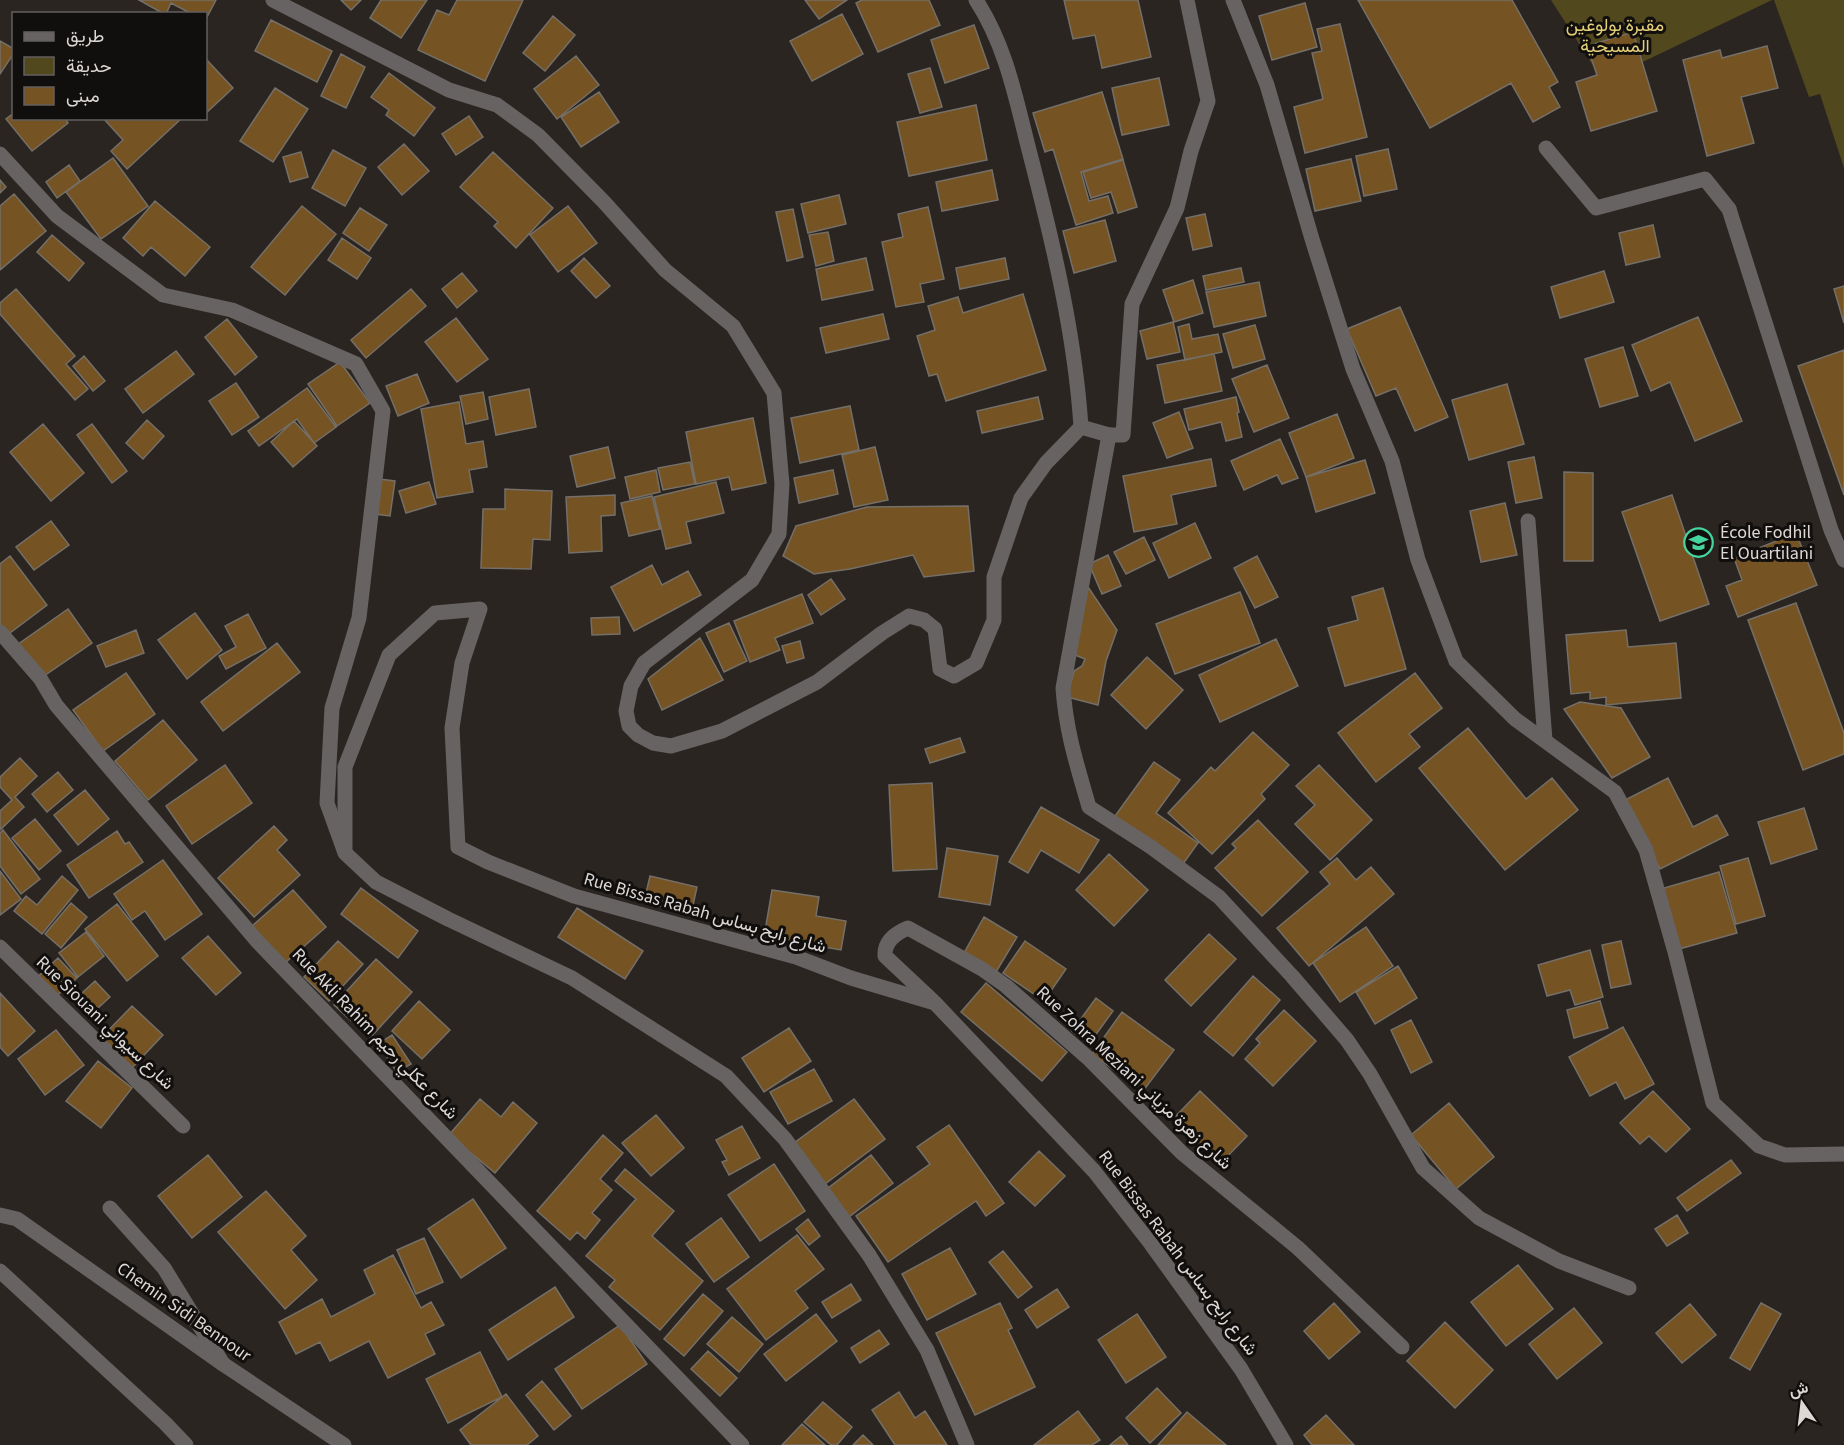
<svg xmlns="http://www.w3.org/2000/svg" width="1844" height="1445" font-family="'Source Sans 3',Vazirmatn,sans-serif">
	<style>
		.green { fill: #52481e }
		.building { fill: #765322; stroke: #746f68; stroke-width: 1.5 }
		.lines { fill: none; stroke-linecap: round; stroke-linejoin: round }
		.service { stroke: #676362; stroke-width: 15 }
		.pedestrian { stroke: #676362; stroke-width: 15 }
		.minor { stroke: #676362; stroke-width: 15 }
		.tertiary { stroke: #676362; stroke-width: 15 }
		.labels { text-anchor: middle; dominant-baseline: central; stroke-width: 6; stroke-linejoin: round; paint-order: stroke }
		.park-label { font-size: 18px; fill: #e4cf78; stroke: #110f0d }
		.poi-label { font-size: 18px; fill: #ddd8d6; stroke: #110f0d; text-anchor: start }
		.street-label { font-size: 18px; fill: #ddd8d6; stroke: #110f0d }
	</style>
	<rect width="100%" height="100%" fill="#2b2521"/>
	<path class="green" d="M1551 0H1772L1603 81Z
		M1774 0H1844V168L1820 94 1809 97Z"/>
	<path class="building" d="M139 0H216L206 19V14H192L171 3 166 14H164Z
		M341 0H361L351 10Z
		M381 0H427L401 38 370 18Z
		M457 0H523L485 81 418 50 437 10 449 15Z
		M805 0H847L819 19Z
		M862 0H929L940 25 878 52 856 3Z
		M1064 0H1138L1151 57 1102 68 1095 35 1073 39Z
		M1358 0H1512L1558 82 1549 87 1560 107 1533 122 1511 83 1430 128Z
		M1305 3 1317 47 1272 60 1259 16Z
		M842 14 863 54 812 81 790 41Z
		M553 16 575 35 545 71 523 53Z
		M271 20 332 51 317 82 255 51Z
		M1340 24 1367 137 1305 153 1294 107 1323 99 1312 53 1322 51 1317 29Z
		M974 25 989 68 945 83 931 40Z
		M1633 32 1657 111 1591 131 1576 82 1597 75 1587 46Z
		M0 41 14 49V53L0 74Z
		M1767 46 1778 88 1741 97 1754 143 1707 156 1683 60 1720 50 1722 58Z
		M341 54 365 67 346 108 321 96Z
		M576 56 599 85 557 119 534 89Z
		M206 59 233 88 206 113Z
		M930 68 942 107 920 113 908 74Z
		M389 73 435 108 414 136 386 115 389 110 371 97Z
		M1159 78 1169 125 1122 135 1112 88Z
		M275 88 308 109 273 162 240 141Z
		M599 92 619 122 581 147 561 117Z
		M1102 92 1123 159 1081 172 1089 201 1108 196 1113 213 1076 225 1053 149 1045 152 1033 113Z
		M976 105 987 160 909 176 897 122Z
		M14 113V118H65L68 123 32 151 6 119Z
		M469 116 483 137 456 155 442 134Z
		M103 118H182L127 169 111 151 123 140Z
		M404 144 429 171 402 195 378 167Z
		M1388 149 1397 189 1364 196 1356 156Z
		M333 150 366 168 345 206 312 188Z
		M301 152 308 177 290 182 283 157Z
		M493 152 553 208 516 248 494 226 498 222 460 187Z
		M113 158 148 206 101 239 66 192Z
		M1351 159 1361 201 1315 211 1306 169Z
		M1123 160 1137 207 1118 213 1111 192 1091 198 1083 172Z
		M69 165 80 181 57 198 46 182Z
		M992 170 998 200 942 211 936 182Z
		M0 180 6 187 0 193Z
		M14 194 46 231 0 270V206Z
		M839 195 846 224 808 233 801 204Z
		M155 201 210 247 185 276 151 247 143 256 123 238Z
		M302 206 336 234 285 295 251 267Z
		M568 206 597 243 558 272 530 235Z
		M928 207 944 279 920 284 924 302 896 307 882 242 903 237 898 214Z
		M360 208 387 225 369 251 343 233Z
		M793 209 803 257 787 261 776 212Z
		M1205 214 1212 246 1193 250 1186 218Z
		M1105 220 1116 261 1074 273 1063 231Z
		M1653 225 1660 257 1626 265 1619 233Z
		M828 232 834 261 816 266 809 235Z
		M52 235 84 263 69 281 37 252Z
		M342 238 371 258 357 279 328 260Z
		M584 258 610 286 596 298 571 271Z
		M866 258 873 290 822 300 816 269Z
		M1005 258 1009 279 960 289 956 268Z
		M1241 268 1244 282 1206 290 1203 276Z
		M1604 271 1614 302 1560 318 1551 287Z
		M462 273 477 291 457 308 442 289Z
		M1193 280 1203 313 1174 322 1163 290Z
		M1259 282 1266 316 1214 327 1206 292Z
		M1844 286V323L1834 289Z
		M16 289 75 356 66 364 88 389 75 400 0 314V303Z
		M411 289 426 306 366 358 351 340Z
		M1023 294 1046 370 946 401 937 374 929 376 917 336 935 330 928 306 958 297 963 313Z
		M1400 307 1448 417 1415 431 1396 388 1376 396 1347 329Z
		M883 314 889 339 826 353 820 328Z
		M1698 317 1742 421 1695 441 1670 382 1651 391 1632 345Z
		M456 318 488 359 457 382 425 342Z
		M227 319 257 357 235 375 205 337Z
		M1173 322 1180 352 1147 359 1140 331Z
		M1189 324 1192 339 1218 334 1222 352 1185 360 1178 327Z
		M1255 325 1265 359 1233 368 1223 334Z
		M1623 347 1638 396 1600 407 1585 359Z
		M1844 350V495L1798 366Z
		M176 351 194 374 143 413 125 389Z
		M1214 354 1222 391 1165 403 1157 365Z
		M84 356 105 381 93 391 73 366Z
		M340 362 370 403 337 426 308 384Z
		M1267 365 1289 418 1254 432 1232 379Z
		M417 374 429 403 398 416 386 386Z
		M236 383 259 417 232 435 209 401Z
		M1507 384 1524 444 1469 460 1452 400Z
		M307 388 336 427 314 443 297 419 259 446 248 431Z
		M529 389 536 427 496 435 489 397Z
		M483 392 488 419 466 424 460 396Z
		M1038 397 1043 419 982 433 977 411Z
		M1236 397 1239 412 1237 413 1242 437 1226 441 1221 422 1189 430 1184 409Z
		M459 402 466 444 483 441 487 467 469 470 473 492 437 498 421 409Z
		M850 406 859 450 800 463 791 418Z
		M1179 412 1193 448 1167 458 1153 423Z
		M1337 414 1354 458 1306 477 1289 433Z
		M753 418 766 483 732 490 729 477 696 484 686 432Z
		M147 420 164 436 143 459 126 443Z
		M294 421 317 446 293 467 271 442Z
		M43 424 84 473 51 501 10 452Z
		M92 424 127 471 112 483 77 435Z
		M1280 439 1298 478 1282 484 1277 475 1244 490 1231 461Z
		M608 447 615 478 577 487 570 456Z
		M875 447 888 500 854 507 842 455Z
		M1534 457 1542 498 1516 503 1508 462Z
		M1211 459 1216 486 1171 495 1177 524 1134 532 1123 476Z
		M1365 460 1375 493 1316 512 1306 477Z
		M690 462 695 484 663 490 658 468Z
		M656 470 660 492 630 499 625 477Z
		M833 470 838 494 799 503 794 478Z
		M1564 472 1593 473V561H1564Z
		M379 479 395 481 390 516 375 514Z
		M429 482 436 504 406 513 399 491Z
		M716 482 724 513 686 522 691 543 666 549 654 497Z
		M505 489 552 491 550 540 533 539 531 569 481 568 483 509H505Z
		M615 495V515L601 516 602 551 569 553 566 497Z
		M1672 495 1709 604 1660 621 1622 512Z
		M652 496 660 529 629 536 621 503Z
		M1505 503 1517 555 1481 562 1470 511Z
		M968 506 974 571 924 577 913 555 850 569 814 574 783 556 796 526 867 507Z
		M51 521 69 545 34 570 16 547Z
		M1195 523 1211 558 1169 578 1153 543Z
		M1796 533 1817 585 1738 617 1726 586 1742 580 1734 558Z
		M1144 537 1155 560 1126 574 1114 552Z
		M1108 555 1121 586 1102 594 1089 564Z
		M10 556 47 605 2 639 0 636V564Z
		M1257 556 1278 597 1255 608 1234 568Z
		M652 565 662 585 688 571 701 595 634 631 611 587Z
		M831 579 845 599 821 615 808 595Z
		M1088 587 1117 630 1106 661 1098 705 1067 697 1074 671 1082 666 1085 659 1075 655Z
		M1383 588 1406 669 1345 686 1328 628 1358 620 1352 597Z
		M1240 592 1260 643 1175 674 1156 624Z
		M802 594 813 623 775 638 780 650 750 662 734 621Z
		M1796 603 1844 733V754L1803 770 1748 620Z
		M68 609 92 643 41 678 17 645Z
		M195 613 222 650 187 679 158 640Z
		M248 614 266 648 226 669 219 656 236 647 225 626Z
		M619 617 620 634 592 635 591 618Z
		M729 623 747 661 724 672 706 633Z
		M136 630 144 653 106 667 97 646Z
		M1626 630 1628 647 1676 643 1681 698 1606 705V697L1590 699V692L1571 694 1566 635Z
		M700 638 723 680 662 710 648 679Z
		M1276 639 1298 686 1220 722 1199 675Z
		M800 641 804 658 787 663 782 646Z
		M277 643 300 672 223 731 201 702Z
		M1147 657 1183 690 1146 729 1111 695Z
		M126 673 155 714 103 751 73 710Z
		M1415 673 1442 708 1409 734 1420 747 1376 782 1338 733Z
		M1580 702 1621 708 1650 757 1612 778 1564 709Z
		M163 720 197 760 148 800 115 761Z
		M1468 728 1526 799 1552 778 1578 810 1505 870 1419 768Z
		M1253 732 1289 765 1261 794 1265 799 1212 854 1168 813 1211 767 1215 771Z
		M960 738 965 752 930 763 925 749Z
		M20 758 37 776 15 797 24 807 0 830V811L12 800 0 787V777Z
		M1154 762 1180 780 1156 813 1198 843 1183 864 1115 816Z
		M225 765 252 803 192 844 166 806Z
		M1319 765 1372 820 1330 860 1295 824 1315 805 1296 786Z
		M58 772 73 790 47 812 32 794Z
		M1668 778 1693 827 1717 815 1728 835 1660 869 1625 800Z
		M932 783 937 869 893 871 889 785Z
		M85 790 109 819 78 845 54 815Z
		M1041 807 1099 840 1079 873 1041 850 1028 873 1009 862Z
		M1804 808 1817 849 1771 864 1758 822Z
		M35 819 61 851 39 870 12 838Z
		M1258 820 1308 872 1262 916 1215 868 1236 848 1232 844Z
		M274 826 287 840 277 850 300 875 254 917 218 878Z
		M3 830 40 879 21 894 0 866V833Z
		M117 831 125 844 129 842 143 862 89 898 67 865Z
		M947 848 998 856 990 905 939 897Z
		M1109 854 1148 890 1114 926 1076 890Z
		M1337 858 1356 880 1371 867 1394 894 1309 966 1277 928 1330 884 1320 872Z
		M1748 858 1765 916 1736 924 1720 866Z
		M163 860 202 914 165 940 145 911 132 920 114 894Z
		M0 871 21 899 0 915Z
		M1719 872 1737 933 1679 949 1661 889Z
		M62 876 78 890 42 934 14 911 26 896 37 905Z
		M650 876 697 887 691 914 644 902Z
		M361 888 418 931 398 958 341 914Z
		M293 890 326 927 285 963 252 926Z
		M772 890 819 897 816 916 846 921 841 950 764 937Z
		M71 903 87 917 61 948 45 934Z
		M117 904 158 956 127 981 85 929Z
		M577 908 643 951 625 979 558 937Z
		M984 917 1017 937 996 972 964 953Z
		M1366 927 1393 966 1340 1002 1313 963Z
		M86 932 104 956 78 977 59 953Z
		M1209 934 1236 959 1191 1006 1165 980Z
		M208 936 241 973 216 995 182 958Z
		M338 941 363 964 329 1001 304 977Z
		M1025 941 1066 969 1044 1001 1003 973Z
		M1621 941 1631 984 1611 988 1602 945Z
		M1590 950 1603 997 1575 1005 1570 990 1547 996 1538 965Z
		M58 958 77 978 51 1001 33 981Z
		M376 959 412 992 370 1038 334 1005Z
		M1398 966 1417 998 1375 1024 1356 992Z
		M1253 976 1280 1000 1233 1056 1204 1032Z
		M95 981 110 997 97 1009 82 993Z
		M986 983 1067 1052 1042 1081 961 1012Z
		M0 993 35 1031 8 1056 0 1047Z
		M1096 998 1113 1011 1089 1044 1072 1031Z
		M419 1001 450 1030 422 1059 392 1031Z
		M1600 1001 1608 1028 1574 1038 1567 1010Z
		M132 1006 163 1035 130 1070 99 1040Z
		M1284 1010 1316 1041 1273 1086 1245 1059 1260 1043 1256 1039Z
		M1122 1012 1174 1050 1143 1091 1092 1054Z
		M1411 1020 1432 1062 1411 1073 1391 1030Z
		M1623 1027 1654 1084 1625 1099 1616 1082 1590 1096 1569 1057Z
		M789 1028 811 1061 764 1092 742 1058Z
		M56 1030 84 1065 45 1095 18 1059Z
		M392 1035 411 1064 397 1072 378 1044Z
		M98 1061 132 1088 101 1128 66 1101Z
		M814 1069 832 1101 788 1124 770 1092Z
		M1200 1091 1247 1136 1220 1164 1173 1119Z
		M1653 1091 1690 1129 1666 1152 1649 1136 1640 1144 1620 1123Z
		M480 1099 501 1117 513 1102 537 1123 495 1173 449 1135Z
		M854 1099 885 1139 825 1184 794 1143Z
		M1449 1103 1494 1157 1456 1189 1411 1135Z
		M656 1115 684 1148 651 1176 622 1143Z
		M949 1125 1004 1203 986 1216 976 1201 888 1262 856 1216 930 1164 917 1147Z
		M742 1126 760 1158 729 1175 722 1162 727 1160 716 1140Z
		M603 1135 623 1153 600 1179 612 1190 592 1213 600 1220 585 1239 577 1232 570 1240 537 1211Z
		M1039 1151 1065 1176 1035 1206 1009 1182Z
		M208 1155 242 1197 192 1238 158 1196Z
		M871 1155 893 1183 849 1217 827 1189Z
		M1731 1160 1741 1173 1687 1211 1677 1198Z
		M774 1164 805 1211 760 1241 728 1195Z
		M625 1169 674 1211 652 1236 703 1281 660 1330 609 1287 615 1280 586 1256 636 1199 615 1181Z
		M266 1191 306 1236 291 1250 317 1280 285 1309 218 1232Z
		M473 1199 506 1248 461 1278 428 1229Z
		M1677 1215 1688 1233 1667 1246 1655 1229Z
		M721 1218 749 1257 714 1282 686 1244Z
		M808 1219 820 1236 809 1245 796 1229Z
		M797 1235 824 1269 795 1291 808 1308 766 1340 727 1289Z
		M424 1238 443 1282 416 1294 397 1250Z
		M950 1248 976 1294 927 1320 902 1274Z
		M1003 1251 1032 1287 1018 1298 989 1262Z
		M393 1255 421 1308 431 1302 444 1325 425 1334 435 1354 388 1378 369 1341 330 1361 320 1342 296 1354 279 1322 322 1299 331 1317 375 1294 364 1270Z
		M1518 1265 1553 1309 1506 1346 1471 1302Z
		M851 1284 861 1300 832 1318 822 1302Z
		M555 1287 574 1317 508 1360 489 1330Z
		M1057 1289 1069 1307 1037 1328 1025 1310Z
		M703 1294 723 1311 684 1356 664 1339Z
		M1000 1303 1012 1328 1008 1330 1035 1387 975 1415 936 1333Z
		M1334 1303 1360 1332 1329 1359 1304 1331Z
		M1761 1303 1781 1314 1750 1370 1730 1358Z
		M1690 1304 1716 1335 1682 1363 1656 1333Z
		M1574 1308 1602 1343 1557 1379 1529 1344Z
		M816 1314 837 1341 786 1381 764 1354Z
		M1137 1314 1166 1357 1126 1383 1098 1340Z
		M732 1317 763 1344 739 1372 707 1344Z
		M1445 1322 1493 1370 1455 1408 1407 1361Z
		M620 1325 647 1364 582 1409 555 1369Z
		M879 1330 889 1344 860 1363 851 1348Z
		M708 1351 737 1378 720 1396 691 1369Z
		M480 1352 502 1397 448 1423 426 1379Z
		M542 1381 571 1416 554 1430 526 1395Z
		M1157 1388 1181 1413 1150 1443 1126 1418Z
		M899 1392 915 1418 925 1411 947 1445H895L872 1410Z
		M506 1394 538 1436 527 1445H471L460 1430Z
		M823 1402 852 1427 837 1445H831L804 1422Z
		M1078 1411 1100 1440 1092 1445H1034Z
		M1187 1412 1226 1445H1158Z
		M1326 1415 1354 1445H1312L1304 1435Z
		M802 1424 825 1445H782Z
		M863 1435 873 1445H853Z
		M1121 1436 1128 1445H1110Z"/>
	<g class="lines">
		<path class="service" d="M1546 148 1596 208 1705 179 1729 209"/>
		<path class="pedestrian" d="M0 947 183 1126"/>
		<path class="minor" d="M1729 209 1831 530 1844 560
			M1109 435 1063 688C1066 732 1077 765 1089 807L1151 847 1219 897 1292 976 1347 1040 1370 1074 1423 1168 1479 1218 1559 1261 1629 1288
			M1528 521 1545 740
			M0 632 40 678 56 705 257 941 742 1445
			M345 851V767L389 655 435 613 480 609 462 663 452 728 458 847 488 862 574 896 796 957 851 978 935 1003 1094 1171 1151 1244 1241 1369 1286 1445
			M933 1001 885 956C884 941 896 933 908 928L982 969 1006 986 1088 1058 1182 1153 1298 1248 1402 1347
			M110 1208 164 1268 223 1364"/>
		<path class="tertiary" d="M273 0 449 90 497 105 538 135 604 202 665 270 733 326 774 393 782 484 779 534 752 580 644 663 631 686 626 711 629 726 638 735 653 743 671 746 722 731 817 682 882 633 909 616 924 620 935 629 940 669 954 676 976 663 994 620V577L1021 498 1046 463 1081 427
			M976 0C1007 48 1016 100 1030 154 1053 243 1075 335 1081 427L1109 435H1123L1132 304 1177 208 1191 151 1208 101 1187 0
			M1233 0 1267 85 1312 239 1353 369 1392 461 1418 560 1456 661 1515 719 1615 792 1646 850 1675 952 1713 1103 1759 1146 1785 1155 1844 1154
			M0 154 57 216 163 295 232 310 356 364 383 411 359 618 332 708 327 803 345 853 376 882 448 919 572 978 726 1076 785 1139 869 1255 927 1350 967 1445
			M0 1215 17 1219 223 1364 344 1445
			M0 1271 165 1423 186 1445"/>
	</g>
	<defs>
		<symbol id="school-ring" viewBox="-11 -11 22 22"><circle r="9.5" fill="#110f0d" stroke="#46d49e" stroke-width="1.5"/><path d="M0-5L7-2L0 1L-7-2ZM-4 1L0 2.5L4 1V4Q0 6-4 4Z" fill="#46d49e"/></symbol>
	</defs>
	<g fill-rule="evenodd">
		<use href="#school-ring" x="1682" y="526" width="33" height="33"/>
	</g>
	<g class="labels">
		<g class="park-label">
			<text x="1615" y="25">مقبرة بولوغين<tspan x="1615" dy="21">المسيحية</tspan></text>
		</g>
		<g class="poi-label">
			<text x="1720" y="532">École Fodhil<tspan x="1720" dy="21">El Ouartilani</tspan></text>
		</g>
		<g class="street-label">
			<text transform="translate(705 913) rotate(16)">Rue Bissas Rabah شارع رابح بساس</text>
			<text transform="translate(105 1023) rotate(44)">Rue Siouani شارع سيواني</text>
			<text transform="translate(375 1034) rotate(46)">Rue Akli Rahim شارع عكلي رحيم</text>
			<text transform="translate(1134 1078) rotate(43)">Rue Zohra Meziani شارع زهرة مزياني</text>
			<text transform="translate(1178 1253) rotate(53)">Rue Bissas Rabah شارع رابح بساس</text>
			<text transform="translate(184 1312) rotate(35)">Chemin Sidi Bennour</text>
		</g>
	</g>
	<rect x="12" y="12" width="195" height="108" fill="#110f0d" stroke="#635f5d" stroke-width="1.5"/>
	<rect x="24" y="32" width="30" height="9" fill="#676362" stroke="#635f5d" stroke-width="1.5"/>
	<text x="66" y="42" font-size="18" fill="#ddd8d6">طريق</text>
	<rect x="24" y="57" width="30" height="18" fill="#52481e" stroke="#635f5d" stroke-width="1.5"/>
	<text x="66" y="72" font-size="18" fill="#ddd8d6">حديقة</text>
	<rect x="24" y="87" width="30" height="18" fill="#765322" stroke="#635f5d" stroke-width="1.5"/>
	<text x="66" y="102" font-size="18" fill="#ddd8d6">مبنى</text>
	<g transform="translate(1802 1403) rotate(346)" stroke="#110f0d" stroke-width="4.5" paint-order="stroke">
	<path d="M0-4.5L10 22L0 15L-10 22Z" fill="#ddd8d6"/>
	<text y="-9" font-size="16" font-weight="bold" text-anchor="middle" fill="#ddd8d6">ش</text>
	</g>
</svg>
